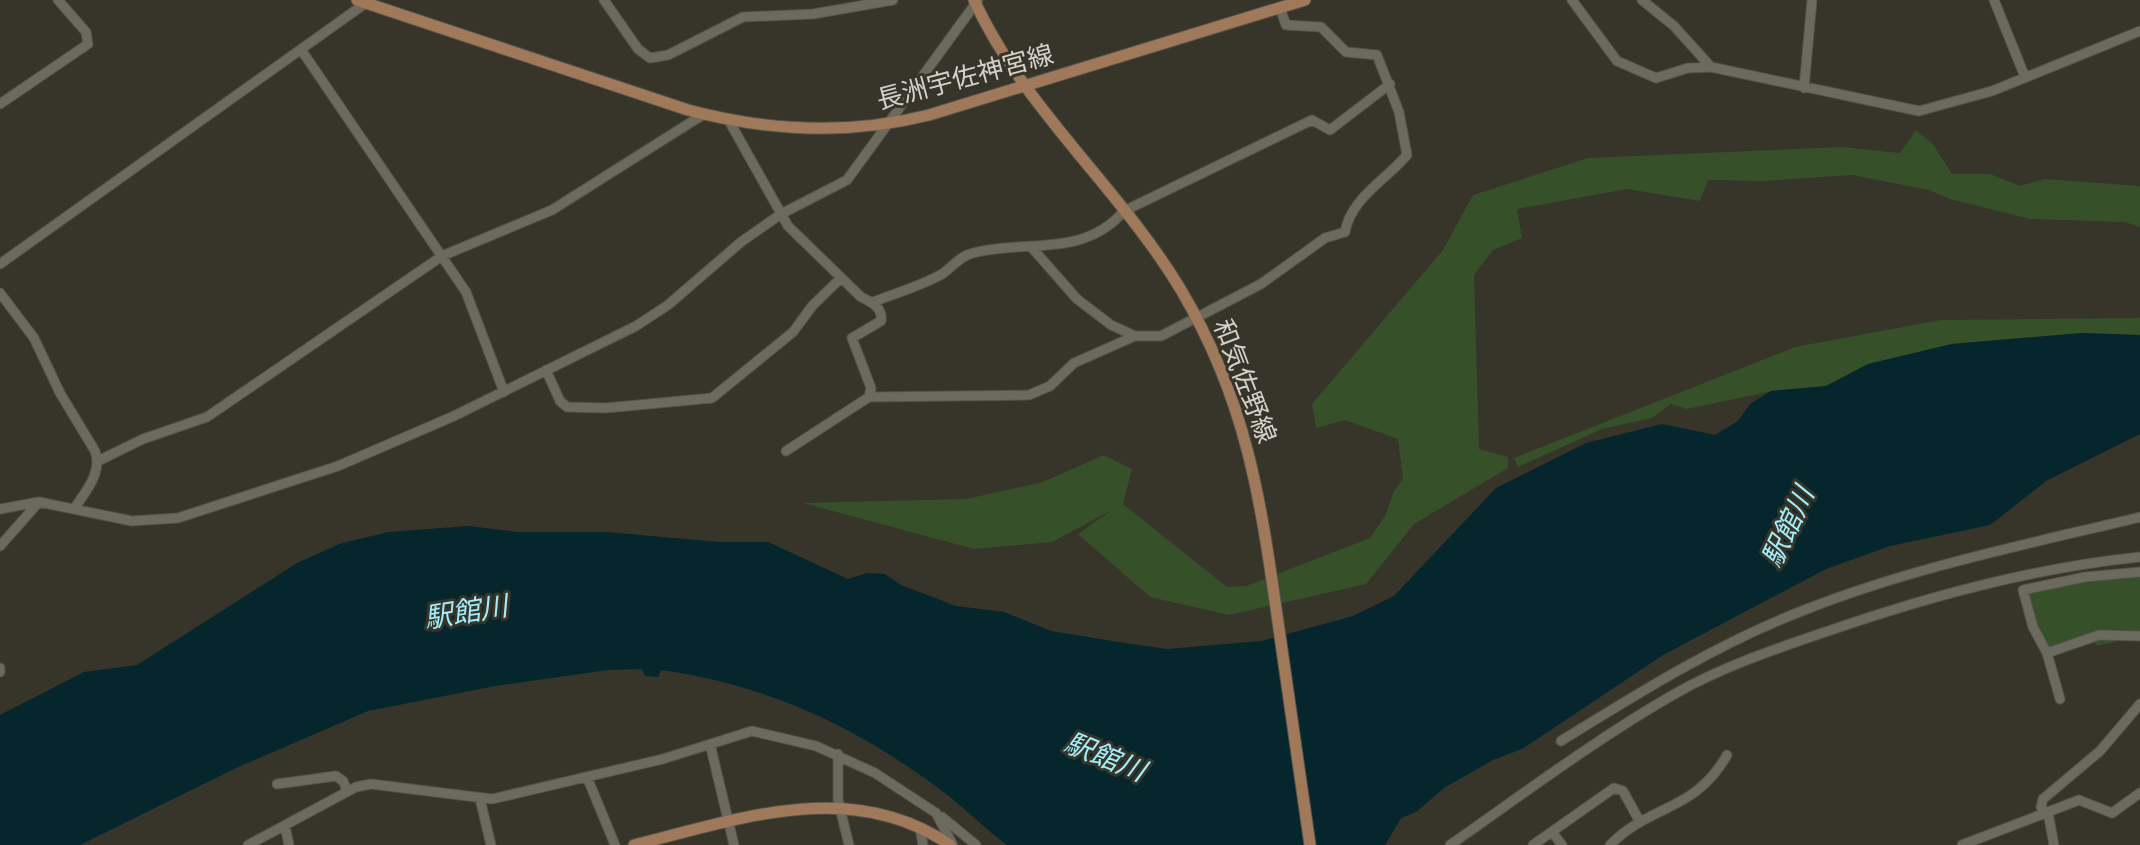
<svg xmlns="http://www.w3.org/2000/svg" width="2140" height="845" font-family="Roboto,'Noto Sans JP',sans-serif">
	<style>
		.green { fill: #36502a }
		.water { fill: #04262c }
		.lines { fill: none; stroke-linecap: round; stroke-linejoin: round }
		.minor-casing { stroke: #545249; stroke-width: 11 }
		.major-casing { stroke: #545249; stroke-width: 13 }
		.minor { stroke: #6c695d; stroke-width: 9 }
		.major { stroke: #a0795b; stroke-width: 11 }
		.labels { text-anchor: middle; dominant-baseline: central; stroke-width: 6; stroke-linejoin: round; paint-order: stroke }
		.street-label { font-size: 26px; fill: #d3d1ca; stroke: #373429 }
		.water-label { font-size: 28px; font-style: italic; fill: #a1eefc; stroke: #373429 }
	</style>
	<rect width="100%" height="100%" fill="#373429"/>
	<path class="green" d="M1916 130 1933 144 1952 174H1990L2020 186 2044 179 2140 186V227L2125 222 2030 219 1950 199 1929 190 1852 175 1763 181 1708 180 1700 201 1627 189 1517 209 1522 238 1493 250 1474 275 1479 449 1508 457V468L1414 524 1366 584 1229 615 1150 597 1078 534 1112 510 1052 542 974 549 803 503 966 499 1043 482 1104 455 1132 469 1123 504 1227 587 1246 586 1370 538 1386 514 1394 491 1403 479 1398 439 1345 420 1316 428 1312 404 1443 250 1473 195 1588 158 1842 147 1900 153Z
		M2140 318V335L2082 333 1952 344 1868 364 1826 386 1772 391 1687 409 1671 404 1652 418 1602 429 1518 467 1514 458 1795 347 1941 320Z
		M2140 574V636L2097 646 2093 640 2050 650 2035 626 2026 591 2057 583Z"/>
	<path class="water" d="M2082 333 2140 335V434L2046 481 1990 525 1890 546 1826 569 1663 655 1522 749 1493 760 1444 788 1416 812 1401 818 1385 845H1007C985 829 967 810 945 793 859 728 769 685 661 670L658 677 645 676 642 669 608 670 495 686 368 711 236 768 80 845H0V715L84 672 137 665 297 563 342 543 389 532 469 526 518 532H606L719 542H768L848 579 867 573 885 574 901 585 956 606 1004 612 1051 631 1125 643 1167 649 1262 641 1353 616 1394 596 1496 488 1586 443 1662 424 1715 435 1738 421 1750 404 1771 391 1826 386 1868 364 1952 344Z"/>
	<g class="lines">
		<defs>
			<path id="minor" d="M604 0 638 49 650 58 668 55 743 17 813 14 893 0
				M1572 0 1617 61 1656 78 1688 68 1711 67 1919 111 1992 91 2140 31
				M1642 0 1674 26 1711 67
				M1994 0 2025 77
				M302 51 466 292 504 392
				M1804 88 1812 0
				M0 104 88 44 86 32 58 0
				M728 119 788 226 861 297C871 302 883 307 881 321L852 338 871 388 869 397 786 451
				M1033 249 1077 299 1111 325 1135 336H1161L1261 284 1325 238 1345 232C1351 198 1386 180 1407 155L1399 112 1377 55 1346 52 1321 27 1286 25 1280 8
				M0 264 370 0
				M0 293 34 338 60 393 95 451C103 473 85 492 74 509
				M873 302C896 293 921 286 942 274 952 267 960 256 973 253 1024 239 1083 259 1124 211L1312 120 1330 130 1390 84
				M546 370 560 401 567 407 606 408 712 398 793 332 813 305 841 278
				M869 397 1029 395 1050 386 1074 363 1135 336
				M98 461 143 439 207 417 442 256 552 210 704 114
				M0 509 39 502 132 521 178 518 338 466 454 416 636 326 668 305 741 242 781 214 847 180 978 0
				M0 546 39 502
				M2047 653 2099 635 2140 636
				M0 668V672
				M2060 699 2047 653 2033 627 2023 590 2085 577 2140 572
				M1561 741C1640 692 1720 642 1807 609 1914 567 2028 544 2140 517
				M710 744 734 845
				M838 754V800L849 845
				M587 777 615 845
				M277 784 336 776 343 781 347 790
				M480 799 491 845
				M942 817 976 845
				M285 826 289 845
				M920 828 923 845
				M1552 832 1562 845
				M248 845 356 787 371 784 492 799 663 759 752 731 816 746 875 773 936 813 953 845
				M1450 845C1523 794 1595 740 1671 696 1723 666 1778 648 1834 629 1934 595 2034 568 2140 557
				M1533 845 1614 788 1623 791 1640 822
				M1610 845C1650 804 1695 812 1727 755
				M1962 845 2079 800 2112 813 2140 793
				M2054 845 2049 818 2041 807 2043 799 2100 751 2140 704"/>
			<path id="major" d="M357 0 688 110C767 131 850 135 929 115L1305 0
				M974 0C1024 109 1120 188 1181 290 1248 403 1261 503 1279 629 1290 701 1300 773 1310 845
				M634 845C739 819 852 777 950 845"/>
		</defs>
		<use href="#minor" class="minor-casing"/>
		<use href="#major" class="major-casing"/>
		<use href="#minor" class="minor"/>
		<use href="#major" class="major"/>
	</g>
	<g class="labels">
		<g class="street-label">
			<text transform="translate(965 77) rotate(-15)">長洲宇佐神宮線</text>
			<text transform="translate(1245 381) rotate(69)">和気佐野線</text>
		</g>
		<g class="water-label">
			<text transform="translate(1788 527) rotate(-65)">駅館川</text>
			<text transform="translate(466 612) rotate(-9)">駅館川</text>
			<text transform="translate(1105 757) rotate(22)">駅館川</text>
		</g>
	</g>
</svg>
